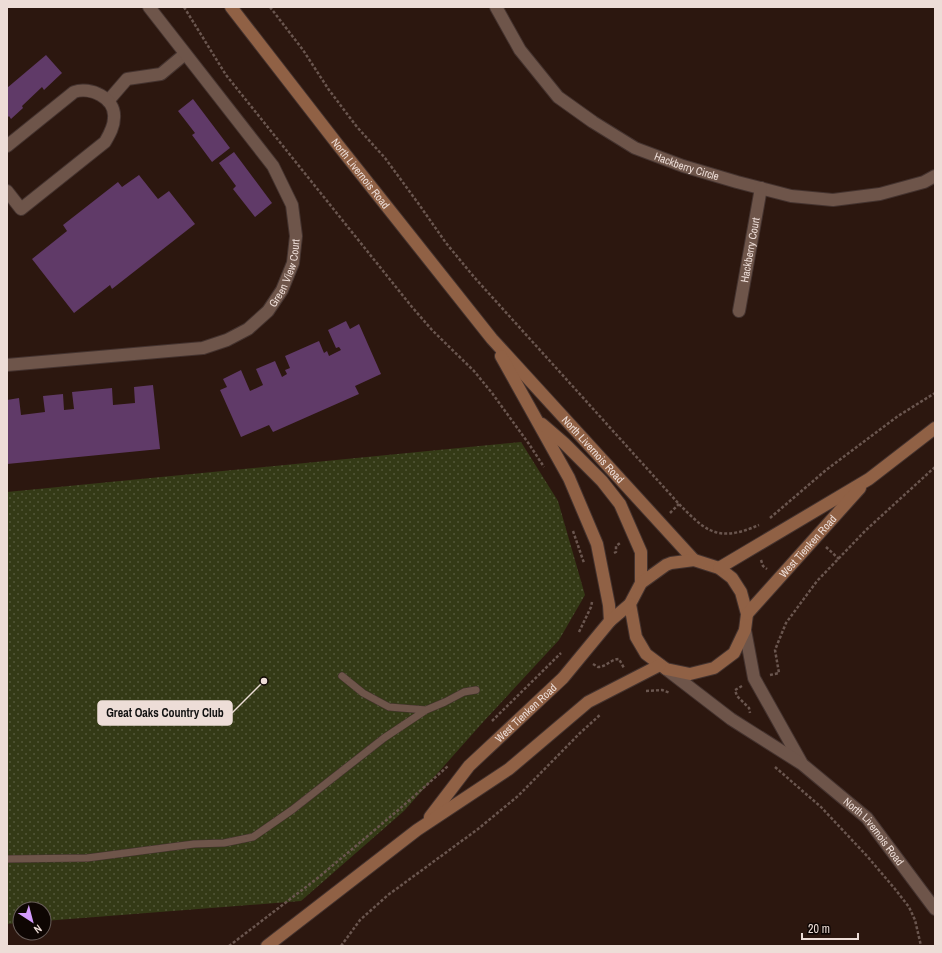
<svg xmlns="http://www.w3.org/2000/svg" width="942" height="953" font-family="'Archivo Narrow',sans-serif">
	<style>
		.grass { fill: url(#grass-dots) }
		.building { fill: #603a68 }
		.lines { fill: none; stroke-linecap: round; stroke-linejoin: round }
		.lane-casing { stroke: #44332f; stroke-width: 8 }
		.street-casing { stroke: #44332f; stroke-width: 14 }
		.secondary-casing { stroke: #44332f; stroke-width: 14 }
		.path { stroke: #6a564f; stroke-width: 2.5; stroke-dasharray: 3 2; stroke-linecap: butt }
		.lane { stroke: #6e554a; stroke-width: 7 }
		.street { stroke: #6e554a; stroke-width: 12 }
		.secondary { stroke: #906145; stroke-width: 12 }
		.labels { text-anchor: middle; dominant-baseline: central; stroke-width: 3.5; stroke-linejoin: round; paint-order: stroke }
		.street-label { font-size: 11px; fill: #edddd7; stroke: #0e0603 }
		.leader { fill: none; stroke: #edddd7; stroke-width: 1.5 }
		.callout-dot { fill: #edddd7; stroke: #0e0603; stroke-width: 1.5 }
		.callout { fill: #edddd7; stroke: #edddd7; stroke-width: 1.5 }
		.callout-label { font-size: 12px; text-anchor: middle; font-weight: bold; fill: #111 }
	</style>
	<defs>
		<pattern id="grass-dots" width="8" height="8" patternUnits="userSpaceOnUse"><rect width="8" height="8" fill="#343a16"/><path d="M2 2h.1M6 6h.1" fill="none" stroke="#525637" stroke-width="1.8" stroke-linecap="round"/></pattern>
	</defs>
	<rect width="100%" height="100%" fill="#2c170f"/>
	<path class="grass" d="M521 442 558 501 585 595 559 640 484 721 404 811 301 901 44 921V909H20V923L7 924V492Z"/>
	<path class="building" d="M46 55 62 73 44 90 42 87 22 106 23 108 11 119 9 116 7 118V88Z
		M193 99 230 148 212 162 192 135 195 133 178 111Z
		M234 152 272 203 255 217 233 189 236 186 219 163Z
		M139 175 158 199 169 191 195 224 112 289 110 285 74 313 32 259 67 231 63 225 118 182 122 187Z
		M346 321 350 329 359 324 381 374 355 386 359 394 273 432 269 425 241 437 220 390 227 387 223 379 241 370 250 391 263 385 256 369 275 361 282 377 287 374 285 370 290 368 285 356 319 341 324 353 327 351 329 356 341 350 339 347 336 348 328 330Z
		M153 385 160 449 7 464V400L19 398 21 415 45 412 43 396 63 394 64 410 74 409 72 392 112 388 113 405 135 403 134 387Z"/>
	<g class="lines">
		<defs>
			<path id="lane" d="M342 676 363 693 389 707 426 710 445 702 464 692 476 690
				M7 859 87 858 194 844 224 843 253 837 292 810 384 738 426 710"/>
			<g id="street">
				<path id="s1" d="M496 7 520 50 558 97 593 122 635 148 683 166 737 182 791 196 833 200 880 194 924 182 935 176"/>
				<path d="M108 101 127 79 161 74 185 54"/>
				<path d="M7 146 74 92C90 86 116 98 114 118 114 127 109 135 105 142L21 209 7 191"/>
				<path id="s2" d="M739 311 761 188"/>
				<path id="s3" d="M7 365 203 348 227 340 248 329 268 311 282 290 293 263 296 236 292 205 273 166 149 7"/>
				<path d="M745 630 754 678 801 762"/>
				<path id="s4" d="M666 669 731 719 802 764 867 818 935 909"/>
			</g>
			<g id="secondary">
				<path id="s5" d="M231 7 338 145 492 339 694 560"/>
				<path d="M501 356 569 478 597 544 609 605 610 621"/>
				<path d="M542 424 564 443 602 481 620 504 641 552V583"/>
				<path d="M694 560 719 568 732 578 741 592 747 614 745 630 734 653 714 668 690 674 666 669 646 654 636 637 630 604 641 583 666 565 671 563Z"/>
				<path d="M719 568 869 479 935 428"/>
				<path id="s6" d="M747 614 860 488"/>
				<path id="s7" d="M430 817 469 766 563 678 610 621 630 604"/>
				<path d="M267 946 417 830 509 769 588 702 660 665"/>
			</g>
		</defs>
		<use href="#lane" class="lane-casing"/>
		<use href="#street" class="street-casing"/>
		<use href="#secondary" class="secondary-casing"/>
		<path class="path" d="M184 7 226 75 412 307 432 330 474 371 492 393 529 444 544 467
			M270 7 303 50 329 90 357 127 385 158 418 203 446 243 474 277 679 504C688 513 699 525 710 530 726 538 745 531 759 525
			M670 513 679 504
			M770 518 826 470 898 416 935 393
			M573 531 584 563
			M826 547 839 559
			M614 553 616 552V546L620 543
			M761 560 763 566 767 569
			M579 632 591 607 592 602
			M593 664 598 667C606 667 611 659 619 659L624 668
			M770 675 779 673 775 650 786 623 817 581 866 530 935 467
			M742 686 735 690 737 696 749 708 750 713
			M646 691 662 690 670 693
			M492 721 561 653
			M775 767 821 807 867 856 895 889 909 907 915 920 921 946
			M229 946 319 877 396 812 448 766
			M341 946 360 920 388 895 478 829 518 796 580 733 601 714"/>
		<use href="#lane" class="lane"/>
		<use href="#street" class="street"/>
		<use href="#secondary" class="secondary"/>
	</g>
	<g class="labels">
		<g class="street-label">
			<text stroke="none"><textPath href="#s1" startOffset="257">Hackberry Circle</textPath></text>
			<text stroke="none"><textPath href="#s5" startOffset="211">North Livernois Road</textPath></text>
			<text stroke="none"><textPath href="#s2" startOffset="62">Hackberry Court</textPath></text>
			<text stroke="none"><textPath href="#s3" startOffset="315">Green View Court</textPath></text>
			<text stroke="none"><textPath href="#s5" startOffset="572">North Livernois Road</textPath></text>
			<text stroke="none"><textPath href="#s6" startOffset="91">West Tienken Road</textPath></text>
			<text stroke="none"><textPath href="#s7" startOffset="142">West Tienken Road</textPath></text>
			<text stroke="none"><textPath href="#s4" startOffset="265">North Livernois Road</textPath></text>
		</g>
	</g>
	<path class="leader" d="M264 681L232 713"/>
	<circle class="callout-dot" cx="264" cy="681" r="4"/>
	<rect class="callout" x="98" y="701" width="134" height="24" rx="4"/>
	<g class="callout-label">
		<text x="165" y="717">Great Oaks Country Club</text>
	</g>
	<rect width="942" height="953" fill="none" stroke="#edddd7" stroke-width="16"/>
	<g transform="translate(32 921) rotate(144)"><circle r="19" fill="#0e0603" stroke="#675c58"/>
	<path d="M0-3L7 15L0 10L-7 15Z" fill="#d49cfc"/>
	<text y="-6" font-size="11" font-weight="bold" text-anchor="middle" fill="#edddd7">N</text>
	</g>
	<path d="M802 933v6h56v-6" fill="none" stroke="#edddd7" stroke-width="2"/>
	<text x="808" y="933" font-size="12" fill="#edddd7" stroke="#0e0603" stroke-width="3" paint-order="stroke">20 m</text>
</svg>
